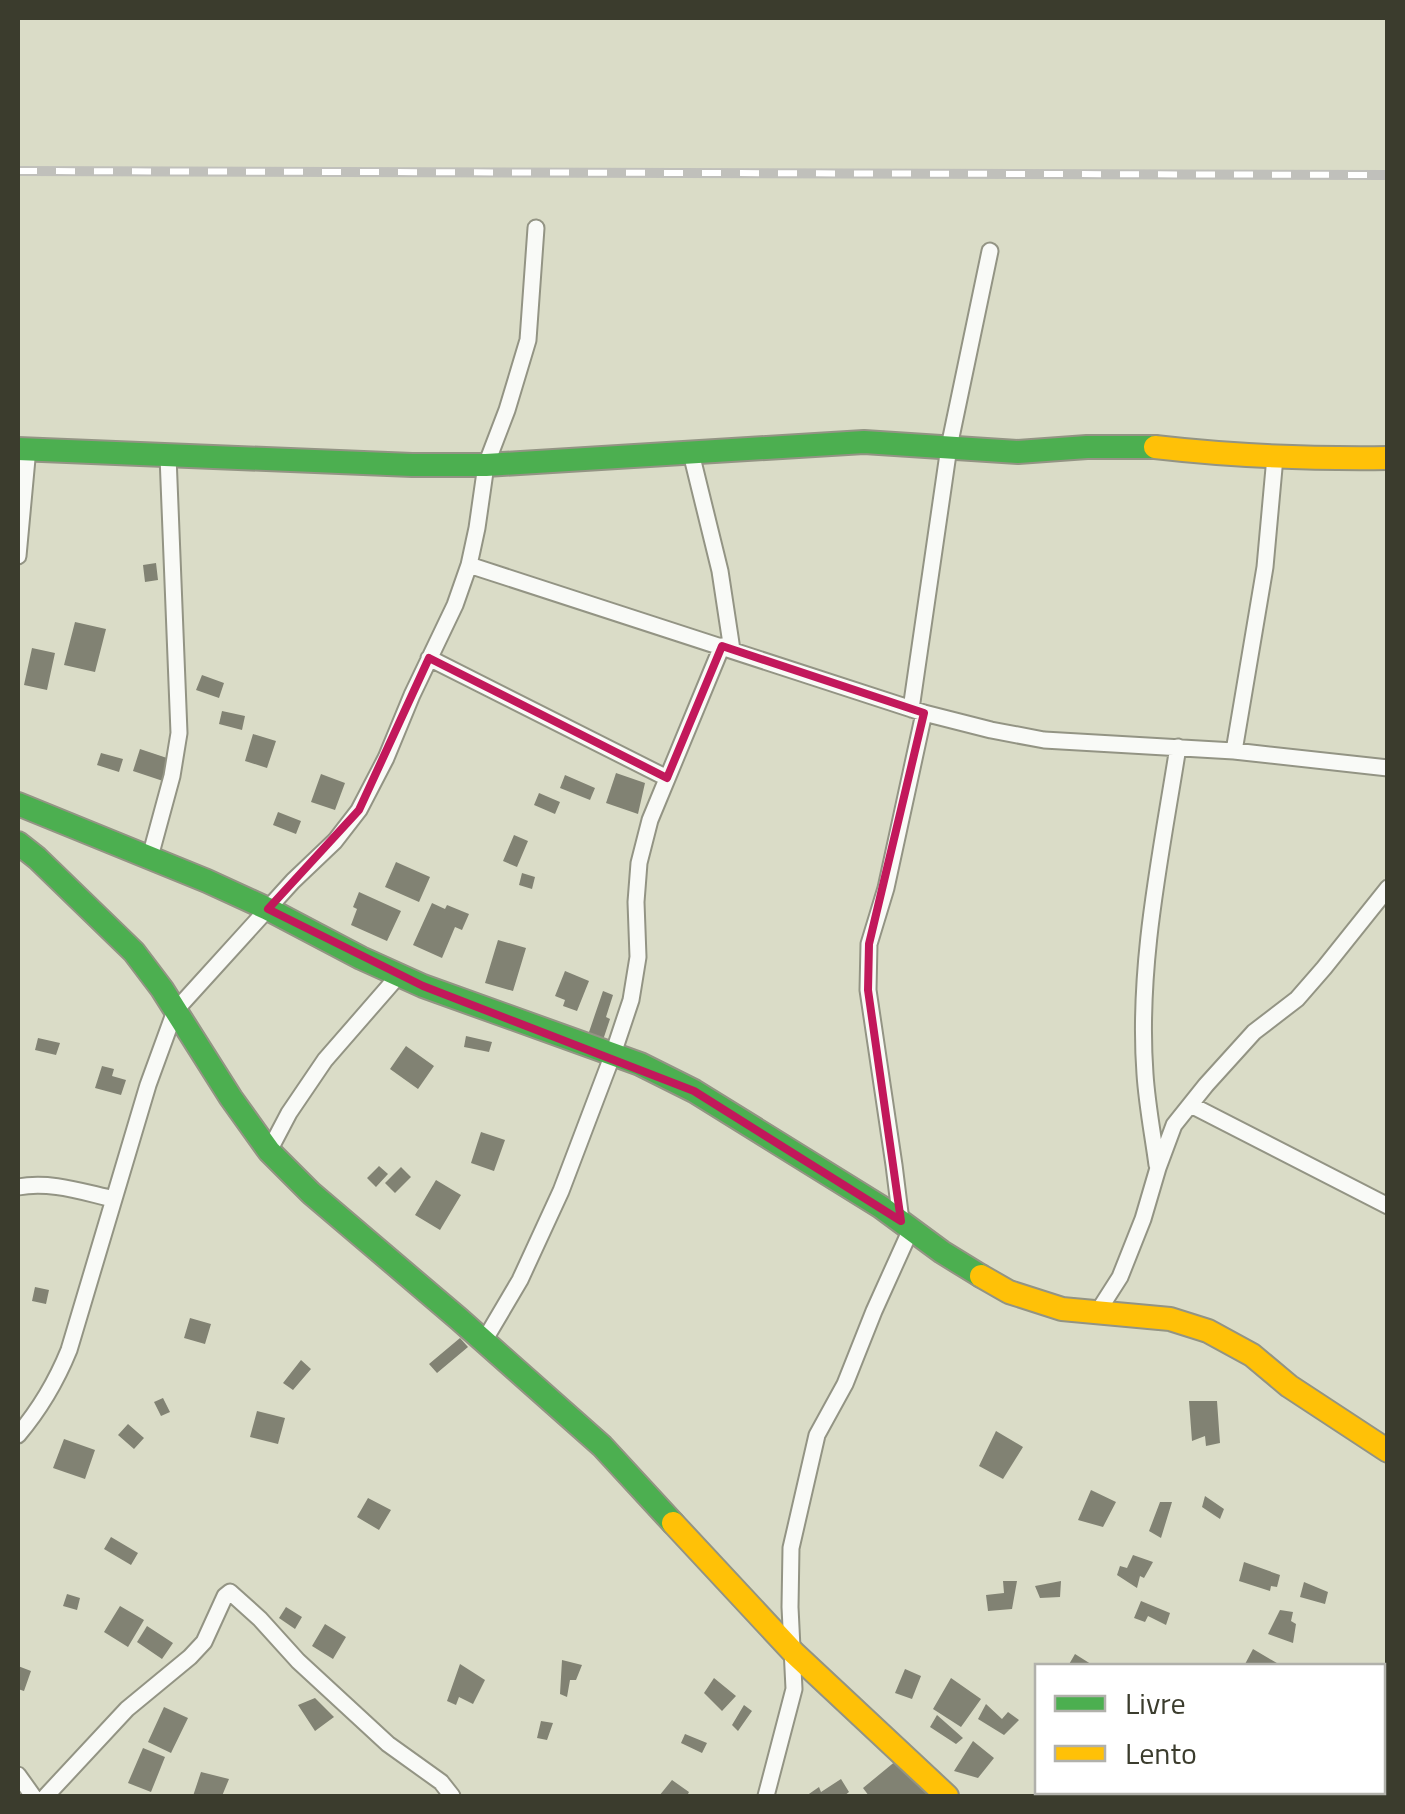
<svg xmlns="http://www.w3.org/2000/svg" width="1405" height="1814" font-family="'Titillium Web',sans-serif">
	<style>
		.building { fill: #818273 }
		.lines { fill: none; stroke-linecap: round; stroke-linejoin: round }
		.street-casing { stroke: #939484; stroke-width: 19 }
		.fast-casing { stroke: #939484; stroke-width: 26 }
		.slow-casing { stroke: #939484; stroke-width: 26 }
		.street { stroke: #f9faf7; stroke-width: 15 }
		.fast { stroke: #4caf50; stroke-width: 22 }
		.slow { stroke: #ffc107; stroke-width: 22 }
		.rail-casing { stroke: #c0c0bb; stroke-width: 10 }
		.rail { stroke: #fff; stroke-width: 6; stroke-dasharray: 19; stroke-linecap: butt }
		.marked { fill: none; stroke: #c2185b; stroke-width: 8; stroke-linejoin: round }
	</style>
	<rect width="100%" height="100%" fill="#dadcc7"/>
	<path class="building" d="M156 563 158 580 145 582 143 565Z
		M75 622 106 629 95 672 64 665Z
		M32 648 55 653 47 690 24 685Z
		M202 675 224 683 219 698 196 690Z
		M222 711 245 716 242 730 219 724Z
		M253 734 276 741 267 768 245 761Z
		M140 749 173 760 166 782 133 771Z
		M101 753 123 759 119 772 97 765Z
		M616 773 645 783 638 814 606 803Z
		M321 774 345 783 335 810 311 802Z
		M565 775 595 788 590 800 560 788Z
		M539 793 560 802 555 814 534 805Z
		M278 812 301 821 296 834 273 825Z
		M514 835 528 841 517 867 503 861Z
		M396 862 430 877 419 902 385 887Z
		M522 873 535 877 532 889 519 885Z
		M359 892 401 911 387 941 351 925 357 909 353 907Z
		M432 903 445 909 447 905 469 914 462 930 455 927 442 958 413 945Z
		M498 940 526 948 513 991 485 983Z
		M565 971 589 981 577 1011 563 1006 565 1000 555 996Z
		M603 991 613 995 606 1017 610 1019 603 1040 588 1035Z
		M466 1036 492 1042 489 1052 464 1047Z
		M38 1038 60 1043 56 1055 35 1050Z
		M406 1046 434 1066 418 1089 390 1069Z
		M102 1066 114 1069 112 1076 126 1080 121 1095 95 1088Z
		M481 1132 505 1140 494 1171 471 1163Z
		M379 1166 388 1174 376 1187 367 1178Z
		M401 1167 411 1177 395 1193 385 1183Z
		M436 1180 461 1195 440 1230 415 1215Z
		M35 1287 49 1290 46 1304 32 1301Z
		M190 1318 211 1324 205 1344 184 1338Z
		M460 1338 468 1347 437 1373 429 1364Z
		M301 1360 311 1369 293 1390 283 1383Z
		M163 1398 170 1412 161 1416 154 1402Z
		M1189 1401H1217L1220 1443 1206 1446 1205 1436 1192 1441Z
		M257 1411 285 1418 278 1444 250 1437Z
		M128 1424 144 1438 134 1449 118 1435Z
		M996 1431 1023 1447 1003 1479 979 1466Z
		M64 1439 95 1450 85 1479 53 1468Z
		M1091 1490 1116 1502 1103 1527 1078 1520Z
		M1205 1496 1224 1509 1220 1519 1202 1507Z
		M368 1498 391 1510 379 1530 357 1517Z
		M1160 1502H1172L1161 1538 1149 1531Z
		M111 1537 138 1553 131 1565 104 1549Z
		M1133 1555 1153 1562 1144 1578 1140 1576 1137 1588 1117 1575 1120 1566 1127 1568Z
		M1244 1562 1280 1575 1277 1587 1271 1586 1270 1591 1239 1581Z
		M1003 1581H1017L1012 1609 988 1611 986 1595 1004 1593Z
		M1061 1581 1060 1597 1040 1598 1035 1586Z
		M1304 1582 1328 1592 1325 1604 1300 1597Z
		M67 1594 80 1598 77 1610 63 1606Z
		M1141 1601 1170 1613 1166 1625 1148 1616 1145 1622 1134 1618Z
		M120 1606 144 1620 128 1647 104 1632Z
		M286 1607 302 1617 295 1629 279 1618Z
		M1280 1610 1293 1612 1291 1621 1296 1624 1293 1643 1268 1634Z
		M325 1624 346 1637 333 1659 312 1646Z
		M147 1626 173 1643 162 1659 137 1642Z
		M1253 1649 1282 1666H1244Z
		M1075 1654 1094 1666H1068Z
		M562 1660 582 1665 576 1680H570L567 1697 560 1694Z
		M460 1664 485 1680 473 1704 459 1697 456 1705 447 1701Z
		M18 1666 31 1671 24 1691 18 1689Z
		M905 1669 921 1676 912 1699 895 1693Z
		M714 1678 736 1696 722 1711 704 1693Z
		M951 1678 981 1699 961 1727 933 1709Z
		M315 1698 334 1717 315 1731 298 1705Z
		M986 1704 1002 1719 1008 1712 1019 1720 1004 1735 978 1719Z
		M744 1705 752 1711 738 1731 732 1725Z
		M164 1707 188 1718 171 1753 148 1742Z
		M937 1715 963 1738 956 1744 930 1727Z
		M541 1721 553 1723 547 1740 537 1738Z
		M685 1734 707 1743 702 1753 681 1743Z
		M973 1741 994 1758 978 1778 954 1771Z
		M143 1748 165 1757 151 1792 128 1783Z
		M897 1760 930 1793 925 1796H869L863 1788Z
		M201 1772 229 1779 222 1796H193Z
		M841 1779 849 1792 844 1796H806L819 1787 821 1792Z
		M672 1780 689 1792 687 1796H659Z"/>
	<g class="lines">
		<defs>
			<path id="street" d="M691 453 720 571 732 650
				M18 556 28 448
				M469 565 924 713 991 730 1044 740 1234 751 1388 768
				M429 658 667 778
				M911 709 949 447 990 251
				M1234 751 1265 567 1275 457
				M150 857 172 776 179 733 168 456
				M1191 1105 1388 1206
				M269 1151 289 1113 325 1060 399 975
				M1157 1165C1153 1135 1147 1105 1145 1074 1137 965 1161 855 1178 747
				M18 1187C51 1181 82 1192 114 1199
				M901 1221 894 1165 868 990 869 944 886 888 924 713
				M1097 1313 1120 1277 1143 1219 1158 1168 1174 1125 1206 1085 1254 1032 1297 999 1324 968 1388 888
				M484 1341 520 1280 561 1191 613 1054 631 1000 638 957 636 902 639 863 650 820 722 646
				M18 1435C40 1409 56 1382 69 1350L148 1085 175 1011 293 881 335 841 359 810 386 758 412 695 455 605 469 565 477 528 486 465 507 410 528 340 536 228
				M1382 1698 1388 1696
				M18 1775 33 1796
				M46 1796 127 1709 190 1657 204 1642 225 1596 230 1592 260 1619 298 1661 388 1744 441 1782 452 1796
				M766 1796 794 1689 790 1607 791 1548 817 1435 845 1384 874 1311 911 1229
				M1176 1796 1186 1792"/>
			<path id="fast" d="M18 449 412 465H486L864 442 1018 452 1087 447H1155
				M18 804 207 881 268 909 361 958 423 986 640 1064 694 1091 881 1207 942 1252 981 1276
				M18 843 37 858 134 952 162 989 231 1098 269 1151 311 1193 459 1319 602 1446 673 1523"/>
			<path id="slow" d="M1155 447C1233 456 1310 459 1388 458
				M981 1276 1009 1292 1062 1309 1170 1319 1208 1331 1252 1355 1289 1386 1388 1451
				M673 1523 794 1653 947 1796"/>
		</defs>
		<use href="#street" class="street-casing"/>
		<use href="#fast" class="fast-casing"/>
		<use href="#slow" class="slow-casing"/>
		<use href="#street" class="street"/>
		<use href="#fast" class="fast"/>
		<use href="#slow" class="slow"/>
		<defs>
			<path id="rail" d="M18 171 1388 175"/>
		</defs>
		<use href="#rail" class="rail-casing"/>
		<use href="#rail" class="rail"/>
	</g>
	<path class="marked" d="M722 646 924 713 869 944 868 990 901 1221 694 1091 423 986 268 909 359 810 429 658 667 778Z"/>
	<rect width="1405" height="1814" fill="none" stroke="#3b3c2d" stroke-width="40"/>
	<rect x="1035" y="1664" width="350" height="130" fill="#ffffff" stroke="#b1b1ab" stroke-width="2.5"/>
	<rect x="1055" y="1696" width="50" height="15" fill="#4caf50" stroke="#b1b1ab" stroke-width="2.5"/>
	<text x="1125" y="1714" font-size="30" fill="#3b3c2d">Livre</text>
	<rect x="1055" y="1746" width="50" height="15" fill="#ffc107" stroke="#b1b1ab" stroke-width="2.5"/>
	<text x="1125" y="1764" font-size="30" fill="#3b3c2d">Lento</text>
</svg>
